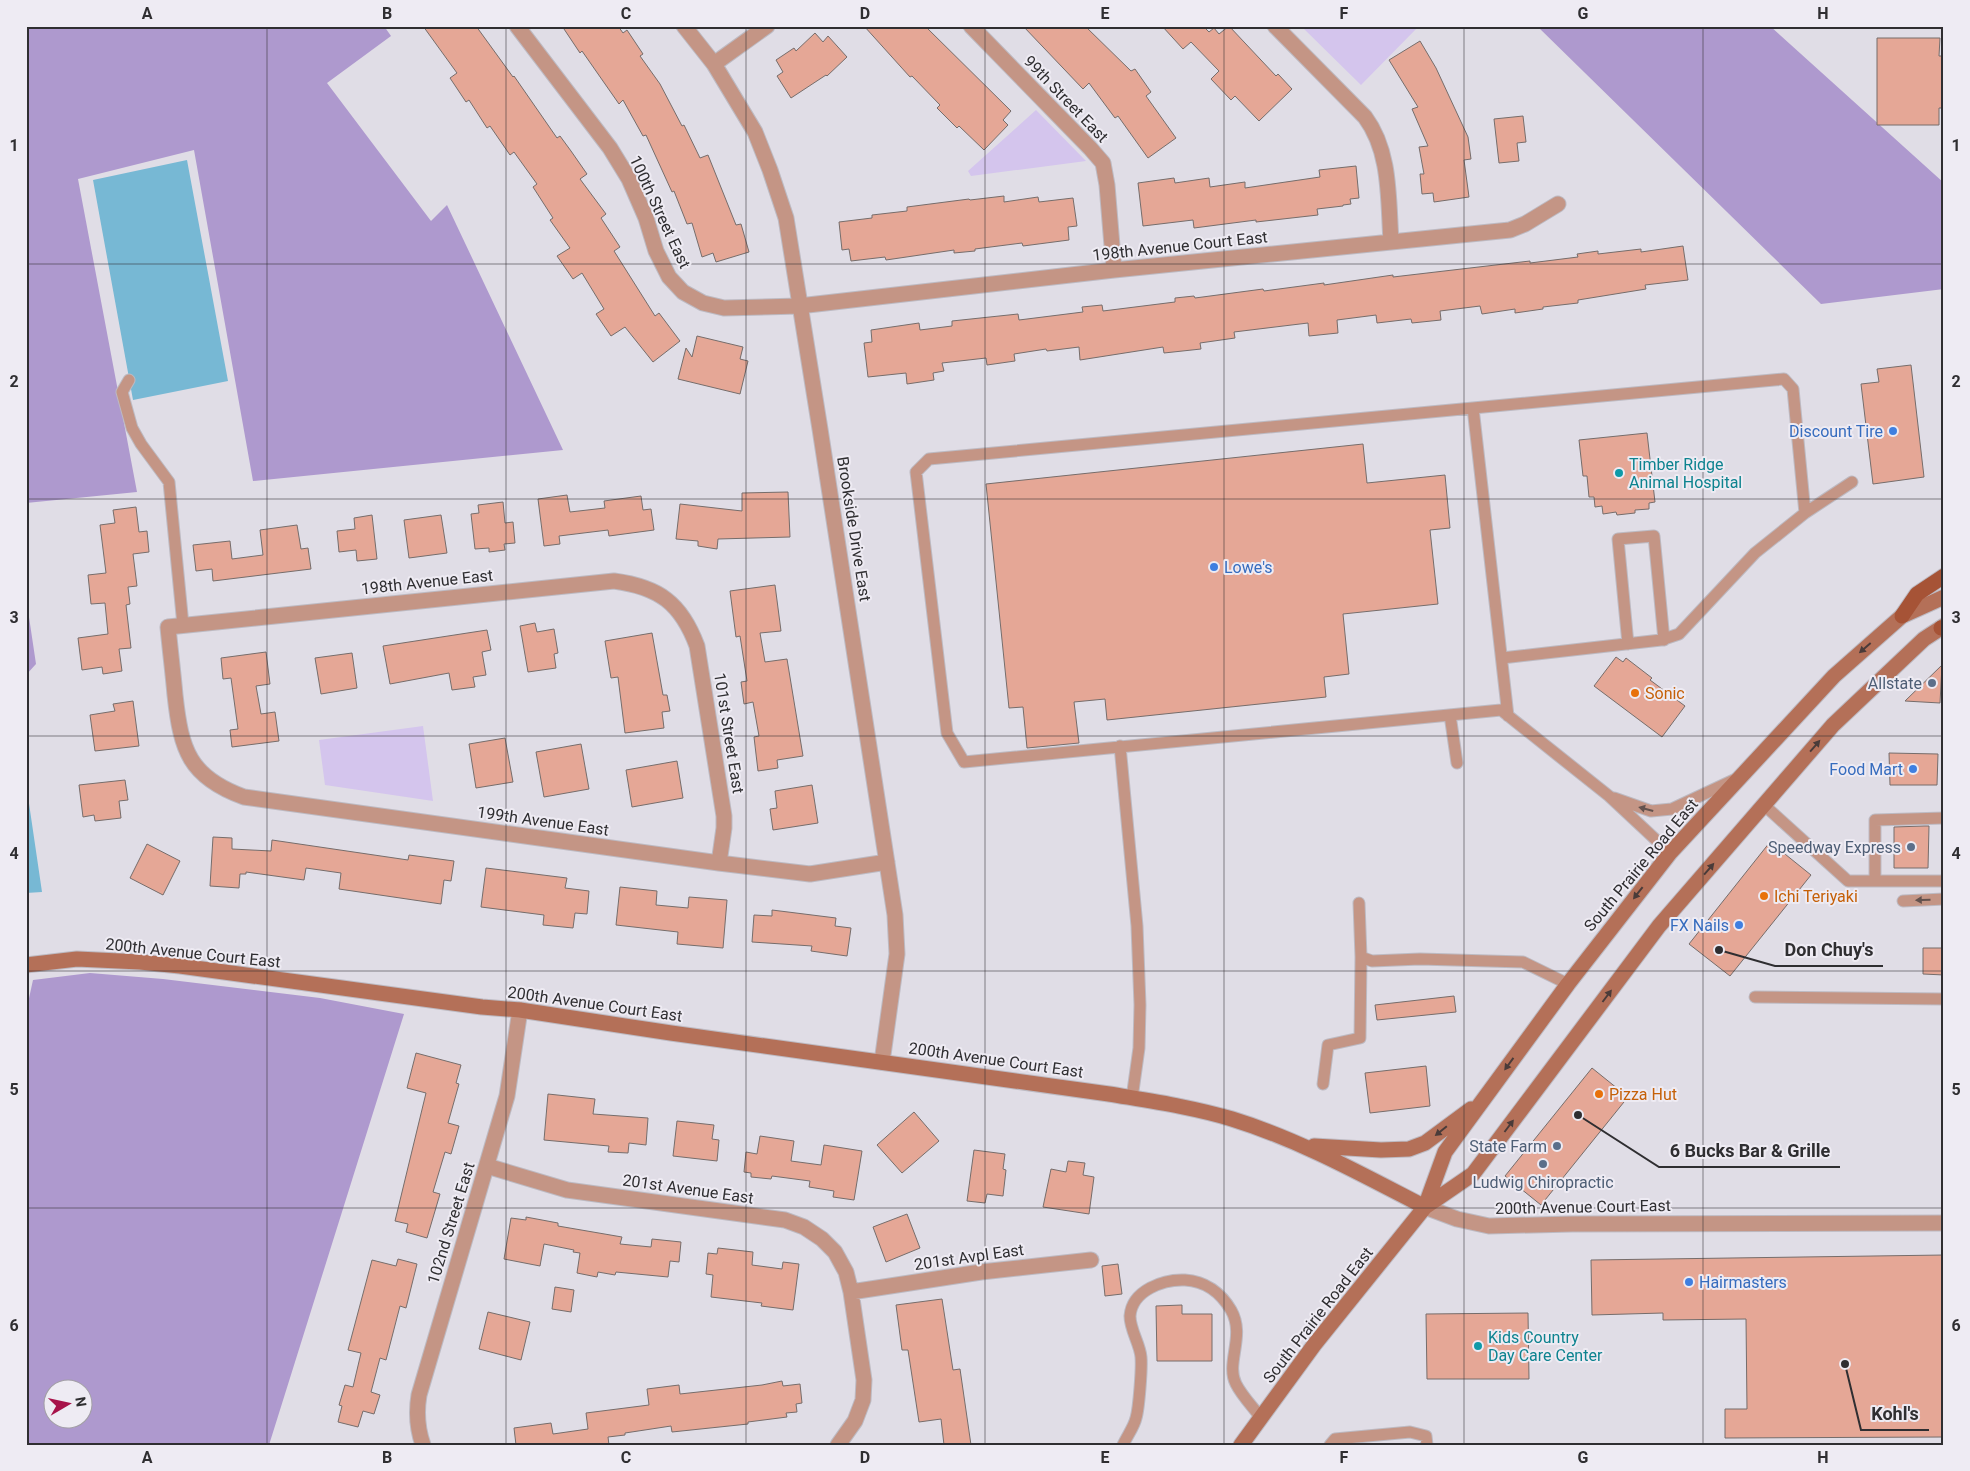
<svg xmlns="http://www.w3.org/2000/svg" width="1970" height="1471" font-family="Roboto,sans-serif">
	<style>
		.green { fill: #d4c5ed }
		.forest { fill: #ae99ce; fill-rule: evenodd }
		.water { fill: #77b8d4 }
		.building { fill: #e5a796; stroke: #766d6b }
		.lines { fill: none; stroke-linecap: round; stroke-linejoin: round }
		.lane-casing { stroke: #bdbac2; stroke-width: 13 }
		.street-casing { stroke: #bdbac2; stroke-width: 17 }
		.secondary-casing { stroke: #bdbac2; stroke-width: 17 }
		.primary-casing { stroke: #bdbac2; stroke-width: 17 }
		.lane { stroke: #c49585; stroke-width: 11 }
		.street { stroke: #c49585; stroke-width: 15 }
		.secondary { stroke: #b47058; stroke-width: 15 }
		.primary { stroke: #a65336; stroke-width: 15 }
		.oneway { fill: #4a3b39 }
		.oneway2 { fill: #63524e }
		.grid { fill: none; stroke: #2f2e31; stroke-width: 1; stroke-opacity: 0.55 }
		.shop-dot { fill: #3f7fe0; stroke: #eeebf3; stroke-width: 2 }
		.culture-dot { fill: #0f9aa8; stroke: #eeebf3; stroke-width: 2 }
		.service-dot { fill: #5c6f8a; stroke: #eeebf3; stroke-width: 2 }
		.food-dot { fill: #e8710a; stroke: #eeebf3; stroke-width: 2 }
		.labels { text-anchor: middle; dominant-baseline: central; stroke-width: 4; stroke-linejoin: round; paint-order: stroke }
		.street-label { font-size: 16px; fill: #2f2e31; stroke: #eeebf3 }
		.shop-label { font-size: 16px; fill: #366cbe; stroke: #eeebf3; text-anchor: end }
		.culture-label { font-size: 16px; fill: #0d838f; stroke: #eeebf3; text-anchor: start }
		.service-label { font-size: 16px; fill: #4e5e75; stroke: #eeebf3; text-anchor: end }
		.food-label { font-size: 16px; fill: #c56008; stroke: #eeebf3; text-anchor: start }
		.leader { fill: none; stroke: #2f2e31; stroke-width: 2 }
		.callout-dot { fill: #2f2e31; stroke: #eeebf3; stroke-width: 2 }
		.callout-label { font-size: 18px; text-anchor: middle; font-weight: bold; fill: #2f2e31; stroke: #eeebf3; stroke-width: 4; stroke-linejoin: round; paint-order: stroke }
		.neatline { fill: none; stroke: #2f2e31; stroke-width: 2 }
		.grid-label { font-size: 16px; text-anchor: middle; font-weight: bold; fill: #2f2e31 }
	</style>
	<rect width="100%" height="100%" fill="#e0dde6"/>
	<path class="green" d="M1301 26H1419L1361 85Z
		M1036 110 1086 161 971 176 968 171Z
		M423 726 433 801 325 785 319 740Z"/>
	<path class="forest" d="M26 26H384L391 36 327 83 431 221 447 205 563 450 253 481 194 150 78 179 137 492 26 503Z
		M1537 26H1770L1944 183V289L1821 304Z
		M26 597 36 664 26 675Z
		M90 973 163 979 320 998 404 1014 269 1445H26V1012L33 980ZM52 1388H82V1418H52Z"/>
	<path class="water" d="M187 160 228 381 133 400 93 180Z
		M26 783 42 892 26 893Z"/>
	<path class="building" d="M423 26H476L513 77 514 76 557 138 560 136 571 151 587 174 580 179 606 214 601 218 620 247 614 251 655 316 659 313 680 341 653 362 625 327 611 336 596 314 604 309 582 273 573 279 557 256 570 248 550 220 553 218 533 187 537 184 514 152 510 155 490 126 487 128 469 100 466 102 450 78 457 73Z
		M562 26H618L623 33 627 30 643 54 640 56 660 84 682 126 684 125 700 158 708 155 736 225 741 224 749 252 716 262 713 253 702 257 692 223 687 224 674 191 672 192 646 135 643 136 623 100 619 104 582 51 580 53Z
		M864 26H925L1011 111 1003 120 1008 125 984 150 959 126 957 128 937 108 940 105 912 76 910 77Z
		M1023 26H1085L1131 71 1135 69 1151 92 1146 96 1176 138 1148 158 1118 116 1115 118 1089 83 1083 89Z
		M1162 26H1208L1206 29 1209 32 1214 28 1219 34 1229 26 1276 76 1278 74 1292 89 1259 121 1235 96 1231 100 1211 79 1219 71 1191 42 1183 49Z
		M815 33 823 42 828 36 847 57 827 76 826 75 791 98 777 76 783 72 776 60 794 48 796 51Z
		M1877 38H1940L1939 56H1943V108H1939V125H1877Z
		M1420 41 1436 68 1468 137 1471 159 1464 160 1469 197 1434 202 1433 193 1422 194 1420 174H1424L1419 147 1428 146 1412 109 1418 107 1389 60Z
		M1523 116 1526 142 1517 143 1519 161 1499 163 1494 119Z
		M1356 166 1359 198 1350 199 1351 204 1343 205V206L1317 209 1318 215 1256 222V220L1194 228 1193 220 1143 226 1138 183 1174 178 1175 183 1209 178 1210 187 1245 182V188L1320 177 1319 170Z
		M1004 196V202L1038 197 1039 202 1073 198 1077 226 1068 227 1069 240 1023 246 1022 243 975 249V251L954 253V250L886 260 885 257 851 261 849 249 842 250 839 222 872 218V215L907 211V207L969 199 970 200Z
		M1683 246 1688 280 1645 285 1646 289 1578 300V303L1543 307V309L1515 313V309L1482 314 1480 306 1440 311 1441 320 1412 323 1411 319 1377 323 1376 315 1337 320 1338 333 1309 336 1308 323 1234 332 1235 338 1200 343 1201 349 1164 353 1163 347 1080 360 1079 347 1047 351 1046 349 1014 354 1015 361 987 365 986 358 942 363 944 371 933 373 934 380 907 384 906 373 868 377 864 343 872 342 871 330 919 323 920 330 952 326V321L1018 314 1019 320 1083 312 1082 307 1102 305 1103 311 1175 302V298L1194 296 1195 298 1263 289 1264 291 1324 283V285L1393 275V277L1530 261V263L1578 257 1577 254 1598 251V254L1641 249V252Z
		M697 336 743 347 740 359 748 361 740 394 678 379 686 348 692 357Z
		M1911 365 1924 477 1873 484 1861 384 1879 382 1877 369Z
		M1647 433 1655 502 1649 503V509L1635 510V513L1617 515 1616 512 1603 514 1602 506 1595 507 1594 497H1589L1587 476H1583L1579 440Z
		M1363 444 1367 483 1445 475 1450 528 1430 530 1438 604 1343 614 1349 674 1324 677 1326 697 1107 720 1105 699 1074 702 1079 743 1027 748 1023 707 1009 708 986 484Z
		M788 492 790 537 718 539 717 549 698 546V541L676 539 680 504 742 511V493Z
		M567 495 570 512 605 508 604 501 641 496 643 510 651 509 654 530 609 536 608 530 559 536 560 544 544 546 538 499Z
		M503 502 505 523 513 522 515 543 504 544 505 550 489 552V548L475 549 471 514 479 513 478 505Z
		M136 507 139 532 147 531 149 552 133 554 137 586 128 587 130 604 126 605 131 648 119 649 122 671 103 674 102 667 82 670 78 638 108 634 105 603 91 604 88 575 106 573 100 525 115 523 113 510Z
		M372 515 377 559 357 561 356 550 339 552 337 531 355 529 354 518Z
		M441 515 447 553 409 558 404 520Z
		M297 525 301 549 308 548 311 569 213 581 212 569 196 571 193 545 230 541 232 559 263 555 260 530Z
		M775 585 781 631 760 633 765 662 787 659 803 756 777 760 778 768 758 771 754 737 759 736 753 702 744 704 741 682 747 681 740 636 736 637 730 591Z
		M535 623 537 632 554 629 558 653 554 654 556 668 528 672 520 626Z
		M487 630 491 650 482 652 486 675 473 677 475 687 452 690 449 673 390 684 383 646Z
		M652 633 663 695H667L670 711 662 712 664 728 625 733 618 677 611 678 605 641Z
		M266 652 270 684 256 686 261 714 275 712 279 741 232 747 230 730 238 729 231 678 223 679 221 658Z
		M352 653 357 688 321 694 315 658Z
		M1616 657 1623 662 1626 658 1652 678 1650 680 1685 706 1662 737 1594 686Z
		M1942 665 1940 703 1905 701Z
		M133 701 139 746 95 751 90 715 115 711 113 704Z
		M505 738 513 782 476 788 469 744Z
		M581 744 589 789 544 797 536 752Z
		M1889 753 1938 754 1937 785H1890Z
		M677 761 683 798 632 807 626 770Z
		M125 780 128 800 119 801 121 818 95 821 94 815 83 817 79 785Z
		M812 785 818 823 773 830 770 809 777 808 775 791Z
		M1924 826H1929L1928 868H1894V827Z
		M213 837 232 838V849L271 851 272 840 408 860 409 855 454 861 451 881 444 880 441 904 339 889 341 873 306 868 304 880 246 872V874H240L239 888 210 886Z
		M1770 842 1811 875 1730 976 1689 944Z
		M147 844 180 861 163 895 130 878Z
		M486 868 567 878 565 888 589 891 587 914 575 913 573 928 543 925 544 915 481 907Z
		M620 887 657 891 656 905 688 908 689 897 727 900 723 948 677 944 678 932 616 925Z
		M772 910 836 918 835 926 851 928 847 956 811 951 812 946 752 942 754 915 772 916Z
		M1923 948H1944V975L1923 974Z
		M1454 996 1456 1012 1377 1020 1375 1005Z
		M416 1053 461 1065 456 1083 459 1084 448 1123 459 1126 451 1154 445 1152 433 1192 440 1194 427 1238 406 1232 408 1224 395 1221 426 1093 407 1088Z
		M1426 1066 1430 1106 1370 1113 1365 1073Z
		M1592 1068 1628 1097 1541 1205 1505 1176Z
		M548 1094 595 1099 593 1114 648 1118 646 1145 629 1143 628 1153 608 1152 609 1146 544 1140Z
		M914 1112 939 1141 902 1173 877 1145Z
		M677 1121 714 1125 712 1139 719 1140 717 1161 673 1156Z
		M760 1136 794 1141 791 1161 821 1165 824 1145 862 1151 854 1200 833 1197 834 1191 809 1187 810 1181 772 1176 771 1179 751 1177V1173L744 1172 746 1152 757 1154Z
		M974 1150 1005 1154 1003 1169 1006 1170 1003 1196 987 1194 985 1203 967 1201Z
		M1068 1161 1085 1163 1083 1175 1094 1177 1089 1214 1043 1207 1051 1169 1066 1172Z
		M907 1214 920 1248 886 1262 873 1227Z
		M526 1217 558 1223V1226L622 1237 620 1244 651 1247 652 1239 681 1242 679 1262 670 1261 668 1277 616 1272 615 1275 598 1272 597 1277 577 1273 580 1253 573 1252 574 1250 544 1244 540 1266 504 1259 511 1218 526 1220Z
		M718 1248 753 1252 752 1265 782 1269 783 1262 799 1264 793 1310 761 1306 762 1303 711 1297 713 1275 706 1274 708 1253 717 1254Z
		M1944 1255V1437L1725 1438V1409H1747L1746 1319 1663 1320V1313L1592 1315 1591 1260Z
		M398 1259 417 1264 406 1308 400 1306 386 1360 380 1358 371 1392 380 1395 374 1414 363 1411 358 1427 338 1422 342 1406 339 1405 345 1385 353 1387 361 1353 348 1350 372 1260 396 1266Z
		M1118 1264 1122 1294 1105 1296 1102 1266Z
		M555 1287 574 1290 571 1312 552 1309Z
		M942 1299 953 1370 960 1369 971 1445H944L941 1419 919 1422 908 1350H902L896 1305Z
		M1182 1305V1314H1212V1361H1157L1156 1306Z
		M488 1312 530 1322 521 1360 479 1349Z
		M1528 1313 1529 1379H1427L1426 1314Z
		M782 1381 783 1386 800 1384 802 1403 796 1404 797 1412 786 1413 787 1417 748 1422V1424L672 1432 671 1426 625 1433V1435L608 1437 609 1445H516L514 1428 551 1423 553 1434 588 1429 586 1413 649 1405 647 1389 679 1385 680 1394 762 1385Z"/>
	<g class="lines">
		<defs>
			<path id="lane" d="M129 380 122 392 132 428 141 444 169 482 183 625
				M1473 408 1784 379 1793 389 1805 513 1755 553 1679 634 1661 640 1502 658
				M1805 513 1852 482
				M1628 644 1618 539 1654 536 1664 640
				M1450 715 1457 763
				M1508 716 1473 408 929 459 916 472 947 733 964 762 1501 710 1609 796 1670 853
				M1120 746 1137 926 1140 1005 1139 1048 1132 1098
				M1614 798 1651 811 1672 809 1736 779
				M1764 805 1848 881H1944
				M1875 881V820L1944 818
				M1903 901 1944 899
				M1361 957 1372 961 1420 959 1523 962 1568 984
				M1755 997 1944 999
				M1323 1084 1328 1045 1360 1038 1361 957 1359 903
				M1123 1445C1127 1436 1134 1427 1136 1418 1139 1408 1142 1368 1141 1357 1140 1344 1130 1330 1130 1316 1132 1290 1164 1279 1185 1280 1205 1281 1221 1293 1231 1310 1246 1336 1225 1363 1236 1384 1242 1396 1253 1407 1261 1418
				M1330 1445 1335 1439 1410 1432 1426 1436 1427 1445"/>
			<path id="street" d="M517 26 610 148 629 179 646 218 656 251 669 277 683 292 703 303 724 308 799 306 1114 270 1510 230 1525 224 1558 204
				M684 26 714 64 755 132 770 170 786 218 820 429 895 915 897 954 882 1062
				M971 26 1090 148 1103 163 1107 185 1114 270
				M1275 26 1365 117C1391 152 1388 199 1391 241
				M714 64 767 26
				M719 863 724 828V816L697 646C681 603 659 587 614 581L168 627C170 649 173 672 175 695 181 750 189 777 244 797L719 863 810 874 887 862
				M487 1166 567 1190 785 1220 804 1227 822 1239 835 1252 846 1272 851 1292 864 1380 863 1400 855 1421 838 1445
				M1425 1207 1457 1219 1489 1226 1572 1224 1944 1223
				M851 1292 981 1272 1091 1260
				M423 1445C417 1428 416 1413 419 1395L507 1096 520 1010"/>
			<path id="secondary" d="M26 965 77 959 140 962 180 966 482 1007 520 1010 671 1033 1109 1094C1150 1101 1192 1107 1232 1119 1300 1140 1363 1175 1425 1207
				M1314 1146 1381 1150 1409 1149 1425 1143 1471 1109
				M1425 1207 1445 1152 1568 984 1670 853 1834 676 1902 616 1944 597
				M1241 1445 1314 1345 1425 1207 1473 1174 1659 926 1833 725 1924 639 1944 626"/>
			<path id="primary" d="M1902 616 1917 594 1944 576
				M1941 628H1944"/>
		</defs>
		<use href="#lane" class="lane-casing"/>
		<use href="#street" class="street-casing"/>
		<use href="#secondary" class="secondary-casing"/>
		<use href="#primary" class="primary-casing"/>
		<use href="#lane" class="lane"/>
		<use href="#street" class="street"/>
		<use href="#secondary" class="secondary"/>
		<use href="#primary" class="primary"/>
	</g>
	<defs><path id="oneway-solid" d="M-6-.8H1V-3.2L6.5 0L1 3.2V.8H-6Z" transform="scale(1.25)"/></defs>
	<g class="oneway">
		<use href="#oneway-solid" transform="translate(1865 648) rotate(139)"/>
		<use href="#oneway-solid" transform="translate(1815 746) rotate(-49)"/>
		<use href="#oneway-solid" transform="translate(1709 869) rotate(-49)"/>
		<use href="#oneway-solid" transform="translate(1638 893) rotate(128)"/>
		<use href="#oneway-solid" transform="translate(1607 996) rotate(-53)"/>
		<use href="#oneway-solid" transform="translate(1509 1064) rotate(126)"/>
		<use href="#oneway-solid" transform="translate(1509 1126) rotate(-53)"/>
		<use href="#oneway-solid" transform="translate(1441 1131) rotate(141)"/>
	</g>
	<g class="oneway2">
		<use href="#oneway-solid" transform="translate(1646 809) rotate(-165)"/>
		<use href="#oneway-solid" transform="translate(1923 900) rotate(178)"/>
	</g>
	<path class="grid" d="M267 26V1445M506 26V1445M746 26V1445M985 26V1445M1224 26V1445M1464 26V1445M1703 26V1445M26 264H1944M26 499H1944M26 736H1944M26 971H1944M26 1208H1944"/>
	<g class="shop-dot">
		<circle cx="1893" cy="431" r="5"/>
		<circle cx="1214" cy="567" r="5"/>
		<circle cx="1913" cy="769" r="5"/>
		<circle cx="1739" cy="925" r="5"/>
		<circle cx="1689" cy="1282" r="5"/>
	</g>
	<g class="culture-dot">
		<circle cx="1619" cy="473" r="5"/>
		<circle cx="1478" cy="1346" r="5"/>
	</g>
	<g class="service-dot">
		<circle cx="1932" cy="683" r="5"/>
		<circle cx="1911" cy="847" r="5"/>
		<circle cx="1557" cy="1146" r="5"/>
		<circle cx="1543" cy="1164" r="5"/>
	</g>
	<g class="food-dot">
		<circle cx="1635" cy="693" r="5"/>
		<circle cx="1764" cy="896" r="5"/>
		<circle cx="1599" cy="1094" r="5"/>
	</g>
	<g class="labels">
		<g class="street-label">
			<text transform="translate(1066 99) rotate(46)">99th Street East</text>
			<text transform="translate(660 212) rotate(65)">100th Street East</text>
			<text transform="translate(1180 246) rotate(-6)">198th Avenue Court East</text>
			<text transform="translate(854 529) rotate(81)">Brookside Drive East</text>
			<text transform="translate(427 582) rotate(-6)">198th Avenue East</text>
			<text transform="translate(729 733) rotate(81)">101st Street East</text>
			<text transform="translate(543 821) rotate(8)">199th Avenue East</text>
			<text transform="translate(1641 865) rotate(-50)">South Prairie Road East</text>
			<text transform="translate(193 953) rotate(6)">200th Avenue Court East</text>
			<text transform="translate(595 1004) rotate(8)">200th Avenue Court East</text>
			<text transform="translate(996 1060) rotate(8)">200th Avenue Court East</text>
			<text transform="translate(688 1189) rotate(8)">201st Avenue East</text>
			<text transform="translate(1583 1207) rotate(-1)">200th Avenue Court East</text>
			<text transform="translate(451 1223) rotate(-73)">102nd Street East</text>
			<text transform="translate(969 1257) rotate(-8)">201st Avpl East</text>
			<text transform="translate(1318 1315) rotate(-52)">South Prairie Road East</text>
		</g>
		<g class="shop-label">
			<text x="1883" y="431">Discount Tire</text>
			<text x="1224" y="567" text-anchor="start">Lowe's</text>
			<text x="1903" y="769">Food Mart</text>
			<text x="1729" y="925">FX Nails</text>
			<text x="1699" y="1282" text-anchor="start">Hairmasters</text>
		</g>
		<g class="culture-label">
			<text x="1629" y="464">Timber Ridge<tspan x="1629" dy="18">Animal Hospital</tspan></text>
			<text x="1488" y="1337">Kids Country<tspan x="1488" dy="18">Day Care Center</tspan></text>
		</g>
		<g class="service-label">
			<text x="1922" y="683">Allstate</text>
			<text x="1901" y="847">Speedway Express</text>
			<text x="1547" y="1146">State Farm</text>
			<text x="1543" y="1182" text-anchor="middle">Ludwig Chiropractic</text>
		</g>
		<g class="food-label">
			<text x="1645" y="693">Sonic</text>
			<text x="1774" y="896">Ichi Teriyaki</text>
			<text x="1609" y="1094">Pizza Hut</text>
		</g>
	</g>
	<path class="leader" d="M1719 950L1775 966H1883M1578 1115L1659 1167H1840M1845 1364L1861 1430H1929"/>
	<g class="callout-dot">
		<circle cx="1719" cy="950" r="5"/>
		<circle cx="1578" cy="1115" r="5"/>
		<circle cx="1845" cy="1364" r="5"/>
	</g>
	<g class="callout-label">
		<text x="1829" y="956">Don Chuy's</text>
		<text x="1750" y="1157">6 Bucks Bar &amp; Grille</text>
		<text x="1895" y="1420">Kohl's</text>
	</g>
	<rect width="1970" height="1471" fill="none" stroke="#eeebf3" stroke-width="55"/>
	<g transform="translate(68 1404) rotate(81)"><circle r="24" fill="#eeebf3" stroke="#a29fa5"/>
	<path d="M0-4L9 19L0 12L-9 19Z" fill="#a7124a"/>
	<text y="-8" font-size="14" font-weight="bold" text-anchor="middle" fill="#2f2e31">N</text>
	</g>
	<rect x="28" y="28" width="1914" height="1416" class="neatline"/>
	<g class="grid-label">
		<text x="147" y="19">A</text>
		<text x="387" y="19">B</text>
		<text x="626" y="19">C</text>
		<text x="865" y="19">D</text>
		<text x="1105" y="19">E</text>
		<text x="1344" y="19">F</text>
		<text x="1583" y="19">G</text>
		<text x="1823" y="19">H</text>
		<text x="14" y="151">1</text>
		<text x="1956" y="151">1</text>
		<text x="14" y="387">2</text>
		<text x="1956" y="387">2</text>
		<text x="14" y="623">3</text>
		<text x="1956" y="623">3</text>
		<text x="14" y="859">4</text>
		<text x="1956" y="859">4</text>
		<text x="14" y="1095">5</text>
		<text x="1956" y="1095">5</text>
		<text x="14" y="1331">6</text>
		<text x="1956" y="1331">6</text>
		<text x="147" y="1463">A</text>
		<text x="387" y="1463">B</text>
		<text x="626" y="1463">C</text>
		<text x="865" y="1463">D</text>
		<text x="1105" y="1463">E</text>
		<text x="1344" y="1463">F</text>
		<text x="1583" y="1463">G</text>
		<text x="1823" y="1463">H</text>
	</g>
</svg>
